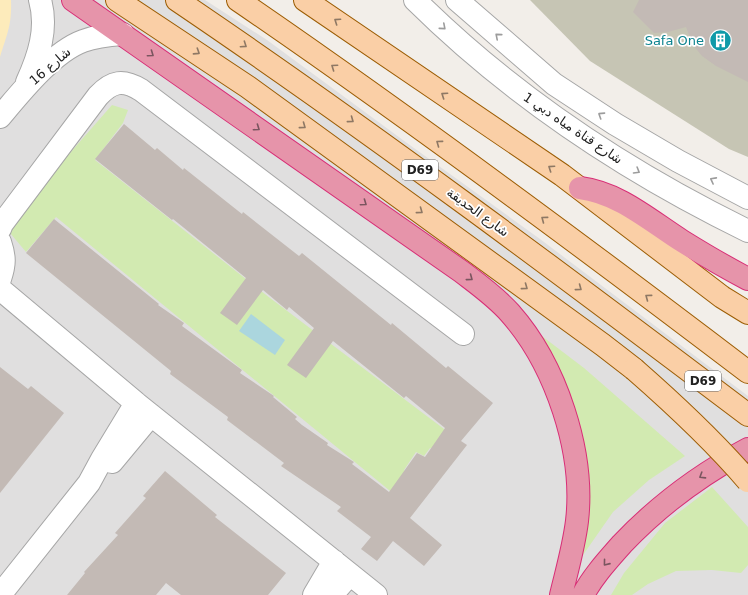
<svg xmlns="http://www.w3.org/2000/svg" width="748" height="595" font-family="'DejaVu Sans',Vazirmatn,sans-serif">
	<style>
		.residential { fill: #e0dfdf }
		.construction { fill: #c6c5b4 }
		.grass { fill: #d2eab1 }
		.sand { fill: #fdebbb }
		.water { fill: #abd6de }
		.building { fill: #c3bab5 }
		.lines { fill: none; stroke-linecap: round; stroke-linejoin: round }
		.minor-casing { stroke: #a6a6a6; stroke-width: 24 }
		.major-casing { stroke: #9c5d04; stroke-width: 24 }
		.highway-casing { stroke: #d82e76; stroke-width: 24 }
		.minor { stroke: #fff; stroke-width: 22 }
		.major { stroke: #facfa6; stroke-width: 22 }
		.highway { stroke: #e694aa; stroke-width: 22 }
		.major-bridge-casing { stroke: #9c5d04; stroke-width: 24; stroke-linecap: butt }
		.major-bridge { stroke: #facfa6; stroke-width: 22 }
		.oneway { stroke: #8e7864 }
		.oneway2 { stroke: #9c9c9c }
		.oneway3 { stroke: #7a555f }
		.labels { text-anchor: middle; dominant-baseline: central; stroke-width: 3.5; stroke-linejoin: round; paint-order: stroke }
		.shield { fill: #fff; stroke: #646464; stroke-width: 1 }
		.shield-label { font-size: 12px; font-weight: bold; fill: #222 }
		.culture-label { font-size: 13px; fill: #0d838f; stroke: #fff; text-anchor: end }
		.street-label { font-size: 13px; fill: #222; stroke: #fff }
	</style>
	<rect width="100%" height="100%" fill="#f2eee9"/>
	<path class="residential" d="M0 0H205L267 40 407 143 540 239 748 396V595H0Z"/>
	<path class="construction" d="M530 0H748V157L729 149 590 61Z"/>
	<path class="grass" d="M112 105 128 110 123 123 95 160 270 298 452 435 438 452 430 448 424 456 416 452 404 470 411 477 395 495 56 217 26 252 5 227Z
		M530 327 584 368 685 456 649 480 613 512 583 555 584 486Z
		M712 487 748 527V565L741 573 712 570 676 571 648 584 632 595H611L624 573 665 523Z"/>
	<path class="sand" d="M0 0H11C12 25 7 34 0 57Z"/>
	<path class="water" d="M251 314 285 340 275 355 239 331Z"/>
	<path class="building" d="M639 0H748V82L716 66 702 56 693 45 686 27 668 32 654 33 633 12Z
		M124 124 155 150 157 148 183 170 184 168 242 214 243 212 299 256 302 253 391 325 392 323 446 368 448 366 493 403 461 441 467 445 410 518 442 545 424 566 393 541 377 561 361 549 371 537 337 511 341 507 281 466 284 463 227 420 228 417 170 374 171 371 26 253 54 219 159 304 158 305 184 323 182 326 242 370 240 373 274 396 273 397 297 417 295 419 302 425 328 443 327 445 354 462 352 464 389 492 417 453 425 457 445 428 406 396 404 398 333 341 306 378 287 365 314 328 289 307 287 310 263 290 237 325 220 313 246 278 173 219 172 220 95 159Z
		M0 367 28 389 31 386 64 413 0 493Z
		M165 471 217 515 215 517 286 573 268 595H181L166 583 156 595H67L85 573 84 572 118 535 115 533 146 498 143 496Z"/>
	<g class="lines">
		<defs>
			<path id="minor" d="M415 0C512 96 625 171 748 231
				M457 0 554 84 615 124 678 161 748 198
				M27 82C39 56 48 28 40 0
				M0 117C21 92 53 52 83 41 96 36 109 35 123 34
				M0 229 2 224 98 96C112 81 123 79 141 90L463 334
				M0 242C5 257 5 264 0 279
				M0 289 136 403 376 595
				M112 462 151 415
				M0 595 89 483 102 459 136 403
				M314 595 334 561
				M332 595 350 574"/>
			<path id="major" d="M117 0 248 87 603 345 634 369
				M177 0C372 132 560 273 748 415
				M238 0C412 119 581 245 748 372
				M305 0 562 175 722 297 748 313"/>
			<path id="highway" d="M73 0 462 272C479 285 496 297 510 313 556 365 585 452 577 521 574 546 567 570 561 595
				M580 188C619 193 649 220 682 241 703 254 725 267 748 279
				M583 595C593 576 608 560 622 544 659 505 701 474 748 449"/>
		</defs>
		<use href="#minor" class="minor-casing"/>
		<use href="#major" class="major-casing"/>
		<use href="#highway" class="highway-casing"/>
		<use href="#minor" class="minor"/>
		<use href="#major" class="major"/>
		<use href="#highway" class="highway"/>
		<defs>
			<path id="major-bridge" d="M634 369C674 404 713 440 748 481"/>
		</defs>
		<use href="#major-bridge" class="major-bridge-casing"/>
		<use href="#major-bridge" class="major-bridge"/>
	</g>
	<defs><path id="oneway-chevron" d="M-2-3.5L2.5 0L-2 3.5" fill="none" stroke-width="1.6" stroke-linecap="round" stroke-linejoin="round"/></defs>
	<g class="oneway">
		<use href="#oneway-chevron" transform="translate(337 21) rotate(-146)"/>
		<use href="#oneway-chevron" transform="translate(244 45) rotate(34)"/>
		<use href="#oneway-chevron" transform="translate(197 52) rotate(33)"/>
		<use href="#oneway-chevron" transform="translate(334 67) rotate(-145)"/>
		<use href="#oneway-chevron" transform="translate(444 95) rotate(-146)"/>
		<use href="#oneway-chevron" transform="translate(351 120) rotate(36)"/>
		<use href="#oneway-chevron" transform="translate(303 126) rotate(36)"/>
		<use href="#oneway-chevron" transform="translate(439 143) rotate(-144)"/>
		<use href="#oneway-chevron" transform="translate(551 168) rotate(-146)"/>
		<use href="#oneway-chevron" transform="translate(420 211) rotate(36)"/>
		<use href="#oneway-chevron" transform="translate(544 219) rotate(-143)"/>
		<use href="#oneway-chevron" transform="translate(525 287) rotate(36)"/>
		<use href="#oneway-chevron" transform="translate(579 288) rotate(37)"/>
		<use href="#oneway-chevron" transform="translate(648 297) rotate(-143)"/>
	</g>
	<g class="oneway2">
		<use href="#oneway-chevron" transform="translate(443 27) rotate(41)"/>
		<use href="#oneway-chevron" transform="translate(498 36) rotate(-139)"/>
		<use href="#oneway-chevron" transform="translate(601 115) rotate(-147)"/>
		<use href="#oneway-chevron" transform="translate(637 171) rotate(31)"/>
		<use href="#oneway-chevron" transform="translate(713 180) rotate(-152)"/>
	</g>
	<g class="oneway3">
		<use href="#oneway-chevron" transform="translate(151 54) rotate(35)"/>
		<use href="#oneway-chevron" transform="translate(257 128) rotate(35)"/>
		<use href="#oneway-chevron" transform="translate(364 203) rotate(35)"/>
		<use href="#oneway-chevron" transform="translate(470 278) rotate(37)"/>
		<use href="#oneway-chevron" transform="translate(702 476) rotate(148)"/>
		<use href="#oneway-chevron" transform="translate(606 563) rotate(129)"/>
	</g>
	<defs>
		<symbol id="building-disc" viewBox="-11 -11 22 22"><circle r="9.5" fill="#0f9aa8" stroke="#fff"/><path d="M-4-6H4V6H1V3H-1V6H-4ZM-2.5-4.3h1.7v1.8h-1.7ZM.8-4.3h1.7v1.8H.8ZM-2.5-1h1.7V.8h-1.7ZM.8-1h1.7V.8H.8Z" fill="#fff"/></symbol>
	</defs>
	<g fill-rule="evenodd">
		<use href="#building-disc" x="708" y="28" width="25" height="25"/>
	</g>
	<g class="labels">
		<g class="shield">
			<rect x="402" y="160" width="36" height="20" rx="3"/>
			<rect x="685" y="371" width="36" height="20" rx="3"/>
		</g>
		<g class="shield-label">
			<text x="420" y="170">D69</text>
			<text x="703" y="381">D69</text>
		</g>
		<g class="culture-label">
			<text x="704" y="40">Safa One</text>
		</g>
		<g class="street-label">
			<text transform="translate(50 66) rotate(-41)">شارع 16</text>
			<text transform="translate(573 128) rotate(34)">شارع قناة مياه دبي 1</text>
			<text transform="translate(478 212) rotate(36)">شارع الحديقة</text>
		</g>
	</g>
</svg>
